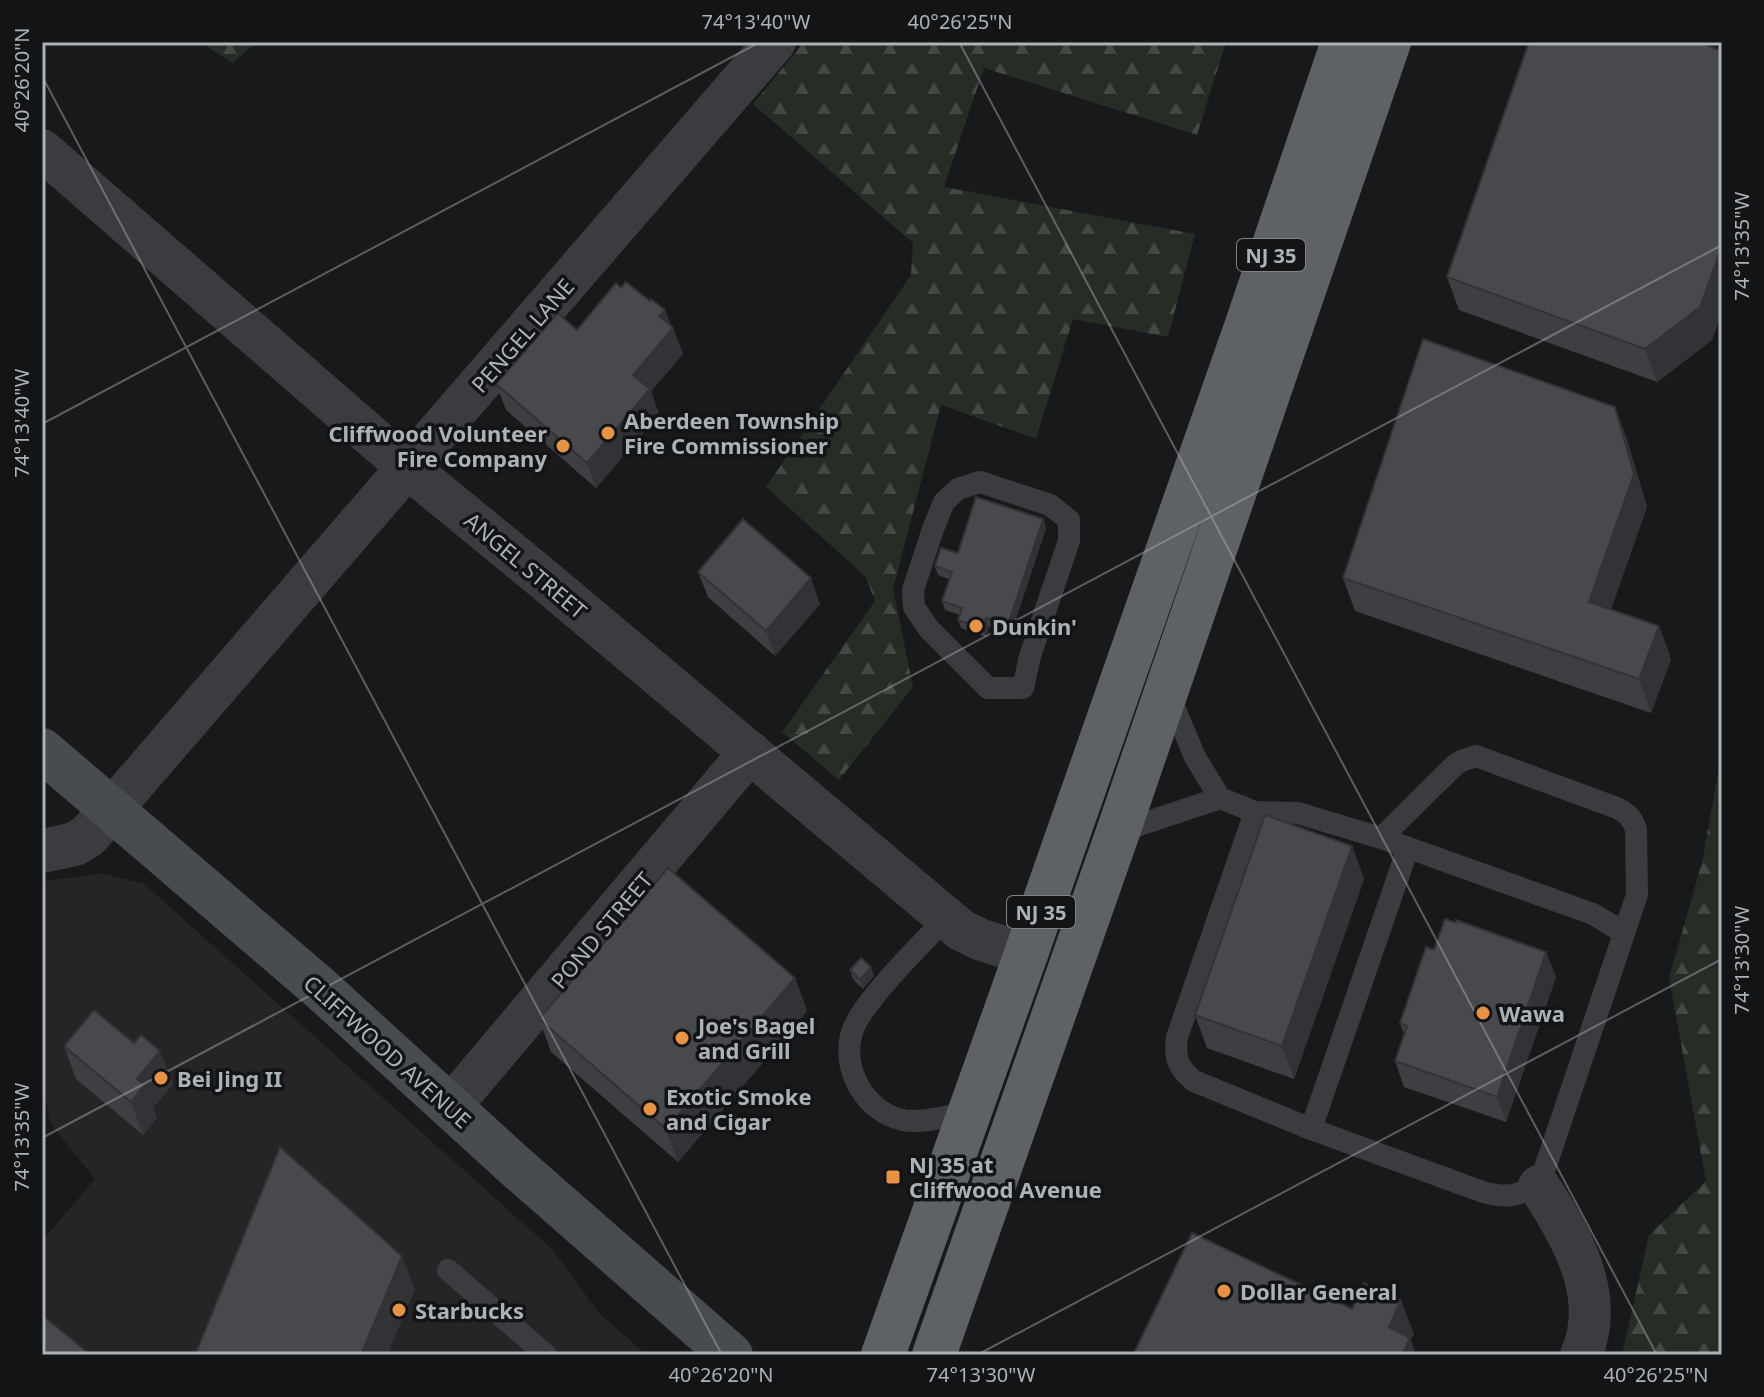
<svg xmlns="http://www.w3.org/2000/svg" width="1764" height="1397" font-family="'Noto Sans',sans-serif">
	<style>
		.built { fill: #252527 }
		.forest { fill: url(#forest-firs) }
		.lines { fill: none; stroke-linecap: round; stroke-linejoin: round }
		.service { stroke: #3a3c3f; stroke-width: 22 }
		.minor { stroke: #3a3c3f; stroke-width: 42 }
		.tertiary { stroke: #3a3c3f; stroke-width: 44 }
		.secondary { stroke: #484b4f; stroke-width: 44 }
		.trunk { stroke: #5e6267; stroke-width: 44 }
		.wall { fill: #3e3f42 }
		.shaded-wall { fill: #323336 }
		.building { fill: #48494d; stroke: #323336; stroke-width: 2 }
		.ticks { fill: none; stroke: #acb2b9; stroke-width: 2; stroke-opacity: 0.45 }
		.poi-dot { fill: #e89343; stroke: #131415; stroke-width: 3 }
		.labels { text-anchor: middle; dominant-baseline: central; stroke-width: 7; stroke-linejoin: round; paint-order: stroke }
		.shield { fill: #131415; stroke: #7e8388; stroke-width: 2 }
		.shield-label { font-size: 20px; font-weight: bold; fill: #acb2b9 }
		.street-label { font-size: 22px; fill: #acb2b9; stroke: #131415 }
		.poi-label { font-size: 22px; font-weight: bold; fill: #acb2b9; stroke: #131415; text-anchor: start }
		.neatline { fill: none; stroke: #acb2b9; stroke-width: 3 }
		.ticks-label { font-size: 20px; text-anchor: middle; fill: #acb2b9 }
	</style>
	<defs>
		<pattern id="forest-firs" width="22" height="20" patternUnits="userSpaceOnUse" patternTransform="scale(2)"><rect width="22" height="20" fill="#252d25"/><path d="M5 1l3.5 6h-7zM16 11l3.5 6h-7z" fill="#424943"/></pattern>
	</defs>
	<rect width="100%" height="100%" fill="#18191a"/>
	<path class="built" d="M100 873 144 884 552 1249 599 1313 647 1355H42V1241L95 1179 50 1123 42 1081V882Z"/>
	<path class="forest" d="M200 42H257L232 63Z
		M804 42H1226L1197 135 984 68 944 187 1195 234 1168 337 1073 319 1036 439 941 405 893 589 913 687 839 780 782 732 875 601 866 577 766 487 911 275 913 243 753 104Z
		M1722 752V1355H1622L1649 1235 1706 1181 1669 978 1702 862Z"/>
	<g class="lines">
		<path class="service" d="M980 482 1050 505 1069 520V541L1030 656 1023 688H988L929 629 914 607 913 590 933 529 944 502 958 489Z
			M1169 695 1195 757 1220 798 1255 812 1298 813 1381 838 1593 914 1623 932
			M1255 812 1177 1037C1174 1058 1178 1068 1194 1081L1311 1129 1483 1192C1509 1199 1515 1195 1539 1186L1637 895 1636 829C1632 818 1627 813 1617 808L1476 756 1461 761 1455 765 1381 838
			M1118 832 1220 798
			M946 918C918 948 879 985 858 1019 835 1057 860 1111 903 1120 921 1124 952 1115 970 1112
			M1311 1129 1408 848
			M448 1270 546 1355"/>
		<path class="minor" d="M42 150 408 468 541 577 961 930 979 939 1026 954
			M112 809 775 42
			M450 1107 750 752
			M1539 1186C1571 1235 1607 1296 1581 1355"/>
		<path class="tertiary" d="M42 851 75 844 88 836 112 809"/>
		<path class="secondary" d="M42 750 321 989 514 1165 731 1355"/>
		<path class="trunk" d="M883 1355 1026 954 1246 327 1343 42
			M934 1355 1118 832 1389 42"/>
	</g>
	<path class="wall" d="M1447 277 1712 340 1657 382 1459 310Z
		M671 326 673 328 683 354 651 391 659 415 596 488 506 410 496 384 577 330Z
		M1615 407 1627 440 1647 507 1611 609 1659 626 1671 659 1651 713 1355 611 1343 578Z
		M1043 519 1046 528 1011 634 989 627 986 637 961 628 958 620 960 615 945 610 942 601 949 579 938 575 935 566 958 553Z
		M698 572 820 604 775 656 708 597Z
		M1352 846 1364 879 1294 1079 1207 1048 1195 1015Z
		M1434 950 1546 952 1556 977 1506 1122 1404 1087 1395 1061 1404 1034 1400 1023Z
		M850 970 874 976 863 989 853 979Z
		M795 978 807 1011 678 1162 551 1052 539 1019Z
		M64 1046 173 1084 153 1108 157 1118 143 1135 76 1079Z"/>
	<path class="shaded-wall" d="M1722 246V313L1712 340 1657 382 1645 349Z
		M665 310 683 354 651 391 659 415 596 488 587 463 633 375 659 316Z
		M1615 407 1627 440 1647 507 1601 635 1589 602Z
		M1043 519 1046 528 1011 634 1008 625Z
		M811 578 820 604 775 656 766 631Z
		M986 618 989 627 986 637 982 628Z
		M1659 626 1671 659 1651 713 1639 679Z
		M1352 846 1364 879 1294 1079 1282 1046Z
		M1546 952 1556 977 1506 1122 1497 1097Z
		M871 967 874 976 863 989 860 980Z
		M795 978 807 1011 678 1162 666 1129Z
		M160 1051 173 1084 153 1108 157 1118 143 1135 131 1102 137 1079Z
		M402 1256 415 1289 387 1355H361Z
		M1401 1300 1414 1334 1411 1340 1416 1355H1399L1389 1327Z"/>
	<path class="building" d="M1529 42H1698L1722 51V246L1700 307 1645 349 1447 277Z
		M626 282 650 301 651 299 665 310 659 316 673 328 633 375 650 389 587 463 496 384 558 313 577 330 616 283 621 288Z
		M1423 339 1615 407 1634 474 1589 602 1659 626 1639 679 1343 578Z
		M976 497 1043 519 1008 625 986 618 982 628 958 620 962 608 942 601 952 572 935 566 941 548 958 553Z
		M743 519 811 578 766 631 698 572Z
		M1265 815 1352 846 1282 1046 1195 1015Z
		M668 868 795 978 666 1129 539 1019Z
		M1445 919 1456 923V920L1546 952 1497 1097 1395 1061 1407 1026 1400 1023 1426 947 1434 950Z
		M861 958 871 967 860 980 850 970Z
		M94 1010 134 1043 141 1035 160 1051 137 1079 145 1085 131 1102 64 1046Z
		M280 1147 402 1256 361 1355H195Z
		M1192 1233 1352 1309 1364 1283 1401 1300 1389 1327 1410 1338 1402 1355H1133Z
		M42 1315 91 1355H42Z"/>
	<path class="ticks" d="M959 42 1657 1355M42 76 722 1355M42 424 760 42M42 1138 1722 245M977 1355 1722 959"/>
	<g class="poi-dot">
		<circle cx="608" cy="433" r="8"/>
		<circle cx="563" cy="446" r="8"/>
		<circle cx="976" cy="626" r="8"/>
		<circle cx="1483" cy="1013" r="8"/>
		<circle cx="682" cy="1038" r="8"/>
		<circle cx="161" cy="1078" r="8"/>
		<circle cx="650" cy="1109" r="8"/>
		<rect x="885" y="1169" width="16" height="16" rx="4"/>
		<circle cx="1224" cy="1291" r="8"/>
		<circle cx="399" cy="1310" r="8"/>
	</g>
	<g class="labels">
		<g class="shield">
			<rect x="1237" y="239" width="68" height="32" rx="6"/>
			<rect x="1007" y="896" width="68" height="32" rx="6"/>
		</g>
		<g class="shield-label">
			<text x="1271" y="255">NJ 35</text>
			<text x="1041" y="912">NJ 35</text>
		</g>
		<g class="street-label">
			<text transform="translate(522 335) rotate(-49)">PENGEL LANE</text>
			<text transform="translate(526 565) rotate(40)">ANGEL STREET</text>
			<text transform="translate(601 930) rotate(-50)">POND STREET</text>
			<text transform="translate(388 1051) rotate(42)">CLIFFWOOD AVENUE</text>
		</g>
		<g class="poi-label">
			<text x="624" y="420">Aberdeen Township<tspan x="624" dy="25">Fire Commissioner</tspan></text>
			<text x="547" y="433" text-anchor="end">Cliffwood Volunteer<tspan x="547" dy="25">Fire Company</tspan></text>
			<text x="992" y="626">Dunkin'</text>
			<text x="1499" y="1013">Wawa</text>
			<text x="698" y="1025">Joe's Bagel<tspan x="698" dy="25">and Grill</tspan></text>
			<text x="177" y="1078">Bei Jing II</text>
			<text x="666" y="1096">Exotic Smoke<tspan x="666" dy="25">and Cigar</tspan></text>
			<text x="909" y="1164">NJ 35 at<tspan x="909" dy="25">Cliffwood Avenue</tspan></text>
			<text x="1240" y="1291">Dollar General</text>
			<text x="415" y="1310">Starbucks</text>
		</g>
	</g>
	<rect width="1764" height="1397" fill="none" stroke="#131415" stroke-width="88"/>
	<rect x="44" y="44" width="1676" height="1309" class="neatline"/>
	<g class="ticks-label">
		<text x="756" y="29">74°13'40"W</text>
		<text x="960" y="29">40°26'25"N</text>
		<text transform="translate(22 80) rotate(-90)" y="7">40°26'20"N</text>
		<text transform="translate(1742 246) rotate(-90)" y="7">74°13'35"W</text>
		<text transform="translate(22 423) rotate(-90)" y="7">74°13'40"W</text>
		<text transform="translate(1742 960) rotate(-90)" y="7">74°13'30"W</text>
		<text transform="translate(22 1137) rotate(-90)" y="7">74°13'35"W</text>
		<text x="721" y="1382">40°26'20"N</text>
		<text x="981" y="1382">74°13'30"W</text>
		<text x="1656" y="1382">40°26'25"N</text>
	</g>
</svg>
